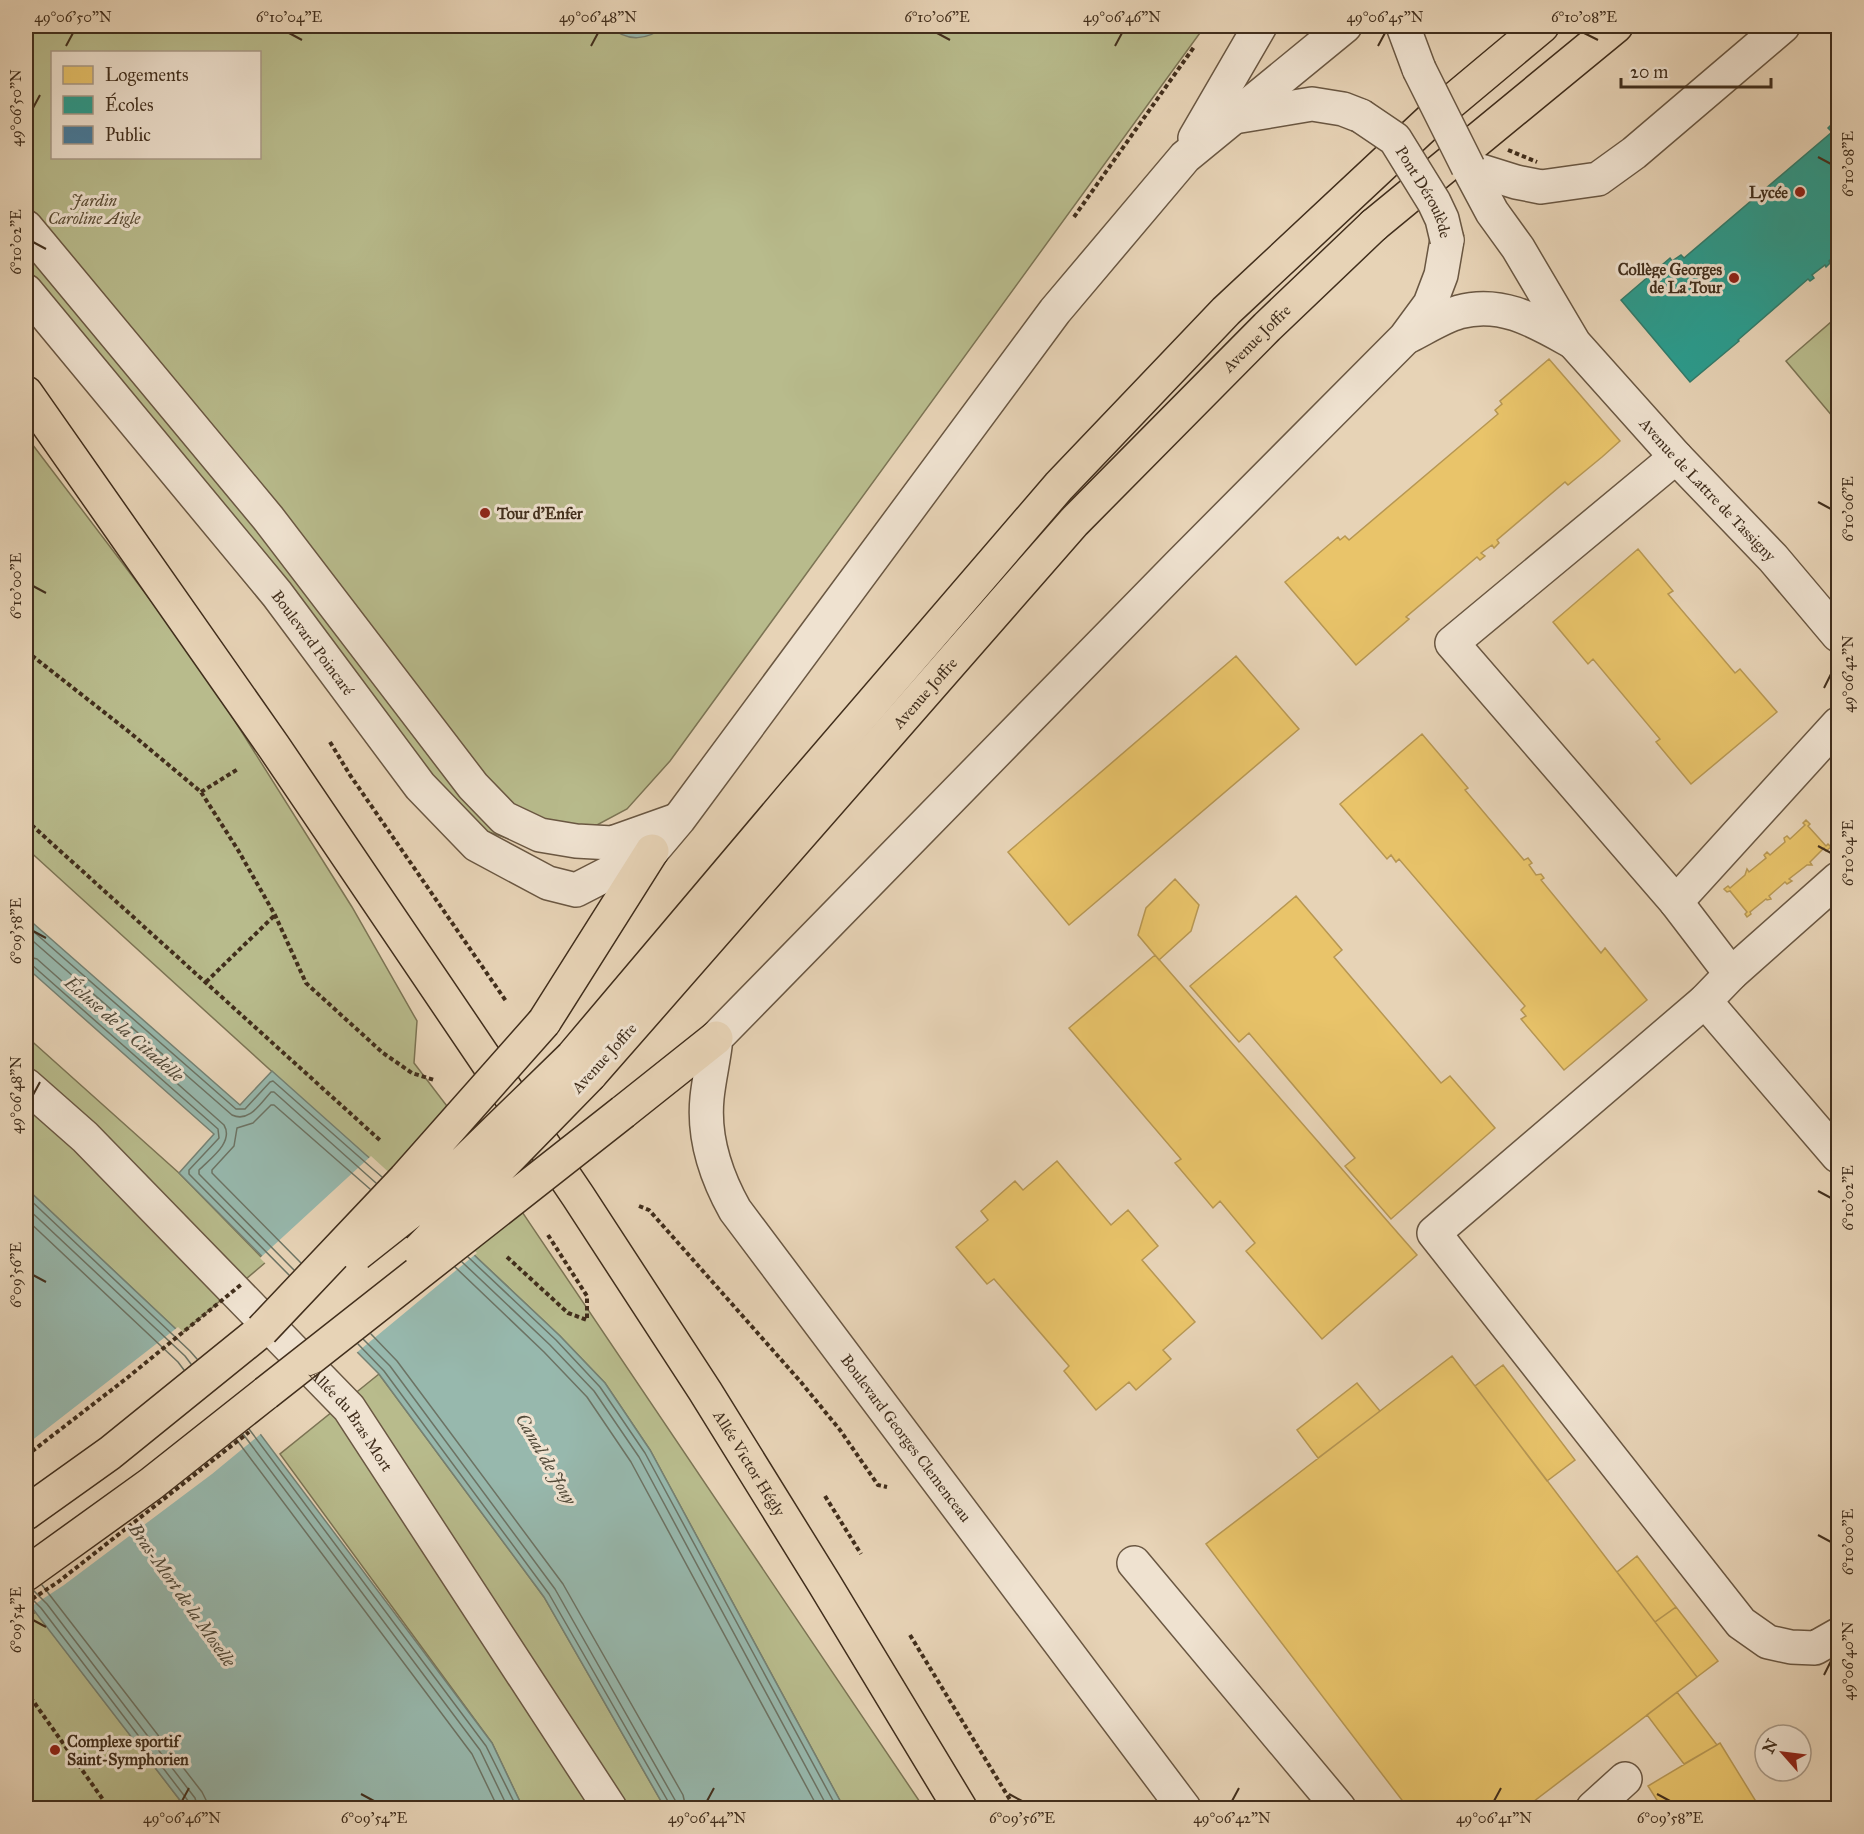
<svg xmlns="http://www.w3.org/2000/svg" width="1864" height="1834" font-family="'IM FELL Great Primer',serif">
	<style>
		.green { fill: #b8bb8c; stroke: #7c7454; stroke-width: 1.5; fill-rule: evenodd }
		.water { fill: #97b8ad; stroke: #758173; stroke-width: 1.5 }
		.pier { fill: #e7d3b6 }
		.homes { fill: #e9c46a; stroke: #b79753; stroke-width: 1.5 }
		.schools { fill: #2a9d8f; stroke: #317c6c; stroke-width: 1.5 }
		.public { fill: #457b9d; stroke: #446476; stroke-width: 1.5 }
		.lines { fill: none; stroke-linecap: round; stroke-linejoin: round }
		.shore { stroke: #6c7364; stroke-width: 1.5 }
		.minor-casing { stroke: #6a5742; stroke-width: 36 }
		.major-casing { stroke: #412e1c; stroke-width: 36 }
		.highway-casing { stroke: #412e1c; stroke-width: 36 }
		.path { stroke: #412e1c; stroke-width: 4; stroke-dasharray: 4.5 3; stroke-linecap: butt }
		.minor { stroke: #efe2d0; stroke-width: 33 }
		.major { stroke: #e7d3b6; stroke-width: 33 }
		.highway { stroke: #e7d3b6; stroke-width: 33 }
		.minor-bridge-casing { stroke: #6a5742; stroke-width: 36; stroke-linecap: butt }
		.highway-bridge-casing { stroke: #412e1c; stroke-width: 36; stroke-linecap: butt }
		.path-bridge { stroke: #412e1c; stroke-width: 4; stroke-dasharray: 4.5 3; stroke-linecap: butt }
		.minor-bridge { stroke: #efe2d0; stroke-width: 33 }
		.highway-bridge { stroke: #e7d3b6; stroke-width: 33 }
		.ticks { fill: none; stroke: #412e1c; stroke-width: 2 }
		.poi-dot { fill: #8f2418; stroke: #efe2d0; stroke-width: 2 }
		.labels { text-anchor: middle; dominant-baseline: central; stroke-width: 6; stroke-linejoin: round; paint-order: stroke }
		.poi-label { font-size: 16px; font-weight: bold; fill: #412e1c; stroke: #efe2d0; text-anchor: end }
		.street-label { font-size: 16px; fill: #412e1c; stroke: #efe2d0 }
		.park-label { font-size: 16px; font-style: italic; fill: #594a32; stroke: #efe2d0 }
		.water-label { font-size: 18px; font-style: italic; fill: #524a39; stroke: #efe2d0 }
		.neatline { fill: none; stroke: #412e1c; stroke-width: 2 }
		.ticks-label { font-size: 15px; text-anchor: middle; fill: #412e1c }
	</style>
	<rect width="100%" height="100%" fill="#e7d3b6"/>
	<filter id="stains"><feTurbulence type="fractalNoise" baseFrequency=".00333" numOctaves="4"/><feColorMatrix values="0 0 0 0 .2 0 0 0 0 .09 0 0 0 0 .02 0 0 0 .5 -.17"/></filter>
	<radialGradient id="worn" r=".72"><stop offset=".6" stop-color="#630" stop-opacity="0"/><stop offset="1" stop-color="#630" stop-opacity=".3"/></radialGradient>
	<path class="green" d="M26 26H1205L670 761 627 809 582 833 527 845 471 826 416 791 26 314ZM52 52H260V158H52Z
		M1838 316V423L1786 361Z
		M26 436 199 664 352 907 417 1021 414 1063 479 1148 924 1808H844L650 1450 605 1383 560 1336 403 1188 345 1138 26 848Z
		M26 1036 179 1173 266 1262 181 1334 26 1188Z
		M379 1374 544 1597 665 1808H523L492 1743 280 1454Z
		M36 1612 186 1808H26V1619Z"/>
	<path class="water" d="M610 26H665C648 40 627 43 610 26Z
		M26 917 240 1105 272 1071 403 1188 560 1336 605 1383 650 1450 844 1808H665L544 1597 379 1374 179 1173 214 1134 26 967Z
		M26 1188 195 1347 492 1743 523 1808H186L26 1600Z"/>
	<path class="pier" d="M371 1156 477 1253 355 1354 260 1258Z
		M178 1327 197 1345 263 1432 212 1474 64 1585 29 1608 26 1604V1445Z"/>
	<path class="homes" d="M1549 359 1620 441 1602 457 1568 485 1565 482 1497 540 1499 543 1494 548 1492 545 1481 553 1485 556 1480 560 1477 557 1406 617 1409 619 1356 665 1285 582 1338 537 1340 540 1345 536 1349 540 1498 414 1495 410 1502 404 1500 401Z
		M1638 549 1673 591 1668 594 1735 673 1740 669 1777 712 1691 784 1656 742 1660 739 1593 659 1588 664 1553 622Z
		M1236 656 1299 729 1069 925 1008 852Z
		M1422 734 1468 788 1465 790 1524 860 1528 858 1532 863 1529 865 1536 875 1541 874 1544 878 1541 880 1601 953 1605 948 1647 1000 1564 1070 1521 1019 1526 1016 1521 1010 1525 1006 1399 859 1396 862 1391 855 1387 859 1340 804Z
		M1806 820 1810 824 1808 826 1826 846 1828 844 1831 847 1826 851 1824 848 1810 862 1812 865H1807L1789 879 1792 881 1787 884 1785 882 1769 896 1771 899 1767 900 1766 899 1750 912 1751 914 1747 917 1745 914 1747 912 1730 891 1727 892 1724 889 1728 886 1730 888 1745 875 1747 869 1749 872 1766 858 1764 855 1767 852 1770 855 1785 842 1784 838 1787 836 1790 839 1805 825 1803 823Z
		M1175 879 1199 905 1191 931 1159 960 1138 935 1146 908Z
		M1296 896 1342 950 1334 957 1441 1083 1450 1076 1495 1128 1391 1219 1345 1166 1355 1158 1249 1033 1239 1042 1190 986Z
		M1155 955 1417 1255 1322 1339 1246 1251 1255 1243 1220 1201 1213 1208 1175 1163 1181 1159 1069 1028Z
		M1057 1161 1111 1225 1128 1210 1158 1246 1142 1260 1195 1322 1163 1350 1171 1359 1136 1390 1129 1382 1096 1410 1064 1371 1069 1366 994 1279 987 1284 956 1247 988 1220 981 1211 1015 1181 1023 1190Z
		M1452 1356 1697 1677 1525 1808H1408L1206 1544Z
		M1503 1365 1575 1460 1547 1481 1475 1386Z
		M1357 1383 1380 1411 1318 1458 1297 1430Z
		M1637 1556 1676 1607 1655 1622 1617 1572Z
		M1676 1607 1718 1661 1697 1677 1655 1622Z
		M1677 1692 1717 1745 1684 1764 1647 1715Z
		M1720 1743 1760 1808H1662L1648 1786Z
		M1838 1801V1808H1826Z"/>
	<path class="schools" d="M1838 112V252L1829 261 1830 263 1826 267 1825 265 1812 275 1814 278 1810 281 1808 279 1738 340 1739 341 1690 382 1621 300 1670 258 1672 261 1681 255 1684 258 1832 132 1828 128 1835 121 1832 118Z"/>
	<path class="public" d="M1838 970V982L1833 975Z"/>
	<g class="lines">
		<path class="shore" d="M26 925 236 1109H245L270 1082 273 1081 382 1177
			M26 935 232 1115C249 1123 260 1104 271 1092H274L376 1183
			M26 956 37 959 224 1125C234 1142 211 1158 199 1170V1174L294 1270
			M26 963 32 965 218 1129 219 1138 189 1170V1174L289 1275
			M26 1196 190 1351 197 1359
			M26 1207 185 1356 191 1364
			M26 1219 178 1362 184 1370
			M468 1257 556 1340 600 1387 645 1453 837 1808
			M462 1262 550 1345 594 1391 639 1457 828 1808
			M301 1263 212 1173V1170L234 1146 237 1128 253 1123 271 1105H274L370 1189
			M455 1267 544 1352 587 1397 631 1462 818 1808
			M371 1334 397 1361 563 1584 683 1795 686 1808
			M363 1339 390 1366 555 1589 675 1800 677 1808
			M358 1344 384 1371 549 1594 669 1803 670 1808
			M249 1429 486 1746 517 1808
			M243 1434 480 1750 508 1808
			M236 1439 472 1754 498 1808
			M42 1585 202 1792 206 1800 207 1808
			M33 1590 47 1604 195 1798 198 1808
			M26 1596 31 1598 41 1608 189 1802 190 1808"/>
		<defs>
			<g id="minor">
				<path d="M1403 26 1419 69"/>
				<path d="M1234 117 1312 104 1343 109 1361 116"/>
				<path d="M1195 138 1260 26"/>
				<path id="s1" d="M1468 167 1492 212 1518 248 1574 343 1676 457 1773 558 1838 635"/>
				<path d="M1468 167 1516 182 1541 187 1598 179 1634 153 1783 26"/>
				<path d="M26 227 268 518 473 786 504 818 540 835 576 841 612 843 674 821"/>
				<path id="s2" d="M26 291 277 594 420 786 477 845 548 883 576 890 652 851 679 819 1055 311 1185 157 1345 26"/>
				<path d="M1409 336C1425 328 1442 317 1459 312 1502 300 1537 322 1573 342"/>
				<path d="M1676 457 1452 643 1676 902 1731 974"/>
				<path d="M1838 879 1731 974 1705 1001 1434 1233 1741 1623 1768 1642 1791 1647 1815 1648 1838 1635"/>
				<path d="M1676 902 1838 724"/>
				<path d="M1705 1001 1838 1156"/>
				<path id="s3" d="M26 1085 85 1137 349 1408 610 1808"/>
				<path d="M1134 1563 1339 1808"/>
				<path d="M1184 1808 735 1210C716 1176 703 1138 707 1098 709 1078 714 1059 716 1038L1179 565 1405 338 1430 304 1441 275 1447 240"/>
				<path d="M1593 1808 1625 1779"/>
			</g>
			<g id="major">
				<path d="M1438 113 1542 26"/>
				<path d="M1374 225 1616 26"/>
				<path id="s4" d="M26 393 274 747 578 1196 705 1391 824 1583 960 1808"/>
			</g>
			<g id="highway">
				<path d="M544 1022 652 851"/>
				<path d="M572 1057 795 793 1059 486 1226 311 1438 113"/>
				<path id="s5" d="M590 1075 1074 522 1267 327 1374 225"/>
				<path d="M623 1112 716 1038"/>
				<path d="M26 1513 110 1453 262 1330"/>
				<path d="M26 1574 151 1484 266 1393"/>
			</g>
		</defs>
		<use href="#minor" class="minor-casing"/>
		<use href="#major" class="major-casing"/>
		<use href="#highway" class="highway-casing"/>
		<path class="path" d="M1074 217 1194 47
			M26 651 128 731 201 792 238 850 275 915 306 983 383 1053 412 1073 434 1080
			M330 742 350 775 506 1001
			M201 792 238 769
			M26 820 382 1142
			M206 982 275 915
			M639 1206 649 1210 800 1381 840 1430 878 1485 887 1487
			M507 1257 568 1313 587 1320V1296L548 1235
			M825 1496 861 1554
			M910 1635 1015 1808
			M26 1691 109 1808"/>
		<use href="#minor" class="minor"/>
		<use href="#major" class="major"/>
		<use href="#highway" class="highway"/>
		<defs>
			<g id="minor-bridge">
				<path d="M1419 69 1468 167"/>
				<path id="s6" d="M1361 116 1395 139 1434 202 1442 219 1447 240"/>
			</g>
			<path id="highway-bridge" d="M419 1250 590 1075
				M357 1254 424 1201 572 1057
				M262 1330 405 1179 544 1022
				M266 1393 623 1112"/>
		</defs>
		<use href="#minor-bridge" class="minor-bridge-casing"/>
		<use href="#highway-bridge" class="highway-bridge-casing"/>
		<path class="path-bridge" d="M1508 150 1537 162
			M26 1456 127 1378 243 1283
			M26 1603 58 1582 249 1432"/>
		<use href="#minor-bridge" class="minor-bridge"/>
		<use href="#highway-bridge" class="highway-bridge"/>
	</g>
	<path class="ticks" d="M289 33 302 40M937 33 950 40M1584 33 1598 40M66 46 73 33M591 46 598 33M1115 46 1122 33M1378 46 1385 33M33 108 40 95M1818 157 1831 164M33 242 46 249M1818 502 1831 509M33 586 46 593M1824 688 1831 674M1818 846 1831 853M33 931 46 938M33 1095 40 1082M1818 1191 1831 1198M33 1275 46 1282M1818 1535 1831 1542M33 1620 46 1627M1824 1675 1831 1661M361 1794 374 1801M1009 1794 1022 1801M1657 1794 1670 1801M182 1801 189 1788M707 1801 714 1788M1232 1801 1239 1788M1494 1801 1501 1788"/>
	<g class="poi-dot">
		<circle cx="1800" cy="192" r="6"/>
		<circle cx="1734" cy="278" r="6"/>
		<circle cx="485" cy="513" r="6"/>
		<circle cx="55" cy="1750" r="6"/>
	</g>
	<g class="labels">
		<g class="poi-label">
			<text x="1788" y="192">Lycée</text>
			<text x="1722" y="269">Collège Georges<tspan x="1722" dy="18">de La Tour</tspan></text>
			<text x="497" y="513" text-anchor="start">Tour d'Enfer</text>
			<text x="67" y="1741" text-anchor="start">Complexe sportif<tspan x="67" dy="18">Saint-Symphorien</tspan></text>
		</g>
		<g class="street-label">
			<text stroke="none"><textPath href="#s6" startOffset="102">Pont Déroulède</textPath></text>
			<text stroke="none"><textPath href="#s5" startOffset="994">Avenue Joffre</textPath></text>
			<text stroke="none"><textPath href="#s1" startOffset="404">Avenue de Lattre de Tassigny</textPath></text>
			<text stroke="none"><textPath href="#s2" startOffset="454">Boulevard Poincaré</textPath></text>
			<text stroke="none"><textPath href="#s5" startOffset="508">Avenue Joffre</textPath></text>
			<text transform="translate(604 1058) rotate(-48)">Avenue Joffre</text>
			<text stroke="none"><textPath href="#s3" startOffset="468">Allée du Bras Mort</textPath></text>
			<text transform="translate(906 1438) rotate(53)">Boulevard Georges Clemenceau</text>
			<text stroke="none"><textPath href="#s4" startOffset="1292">Allée Victor Hégly</textPath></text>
		</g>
		<g class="park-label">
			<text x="94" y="200">Jardin<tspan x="94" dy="18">Caroline Aigle</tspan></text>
		</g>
		<g class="water-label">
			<text transform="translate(124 1029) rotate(41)">Écluse de la Citadelle</text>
			<text transform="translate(546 1459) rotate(60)">Canal de Jouy</text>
			<text transform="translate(182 1595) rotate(55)">Bras-Mort de la Moselle</text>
		</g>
	</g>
	<rect width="1864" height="1834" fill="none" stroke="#e7d3b6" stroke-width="66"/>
	<rect x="51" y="51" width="210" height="108" fill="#efe2d0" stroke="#a99a88" stroke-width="1.5"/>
	<rect x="63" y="66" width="30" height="18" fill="#e9c46a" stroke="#a99a88" stroke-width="1.5"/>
	<text x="105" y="81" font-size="18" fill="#412e1c">Logements</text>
	<rect x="63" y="96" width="30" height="18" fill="#2a9d8f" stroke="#a99a88" stroke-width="1.5"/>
	<text x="105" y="111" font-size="18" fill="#412e1c">Écoles</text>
	<rect x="63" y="126" width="30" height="18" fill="#457b9d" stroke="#a99a88" stroke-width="1.5"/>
	<text x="105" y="141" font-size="18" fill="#412e1c">Public</text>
	<g transform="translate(1783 1753) rotate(298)"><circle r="28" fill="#efe2d0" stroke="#a99a88" stroke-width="1.5"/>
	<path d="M0-4.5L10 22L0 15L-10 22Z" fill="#8f2418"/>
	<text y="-9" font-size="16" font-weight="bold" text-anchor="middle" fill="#412e1c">N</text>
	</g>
	<path d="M1621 78v9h150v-9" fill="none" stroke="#412e1c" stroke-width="3"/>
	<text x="1630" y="78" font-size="18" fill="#412e1c" stroke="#efe2d0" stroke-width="4.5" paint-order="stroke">20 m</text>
	<rect x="33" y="33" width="1798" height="1768" class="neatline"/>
	<g class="ticks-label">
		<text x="73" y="22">49°06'50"N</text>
		<text x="289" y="22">6°10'04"E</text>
		<text x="598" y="22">49°06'48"N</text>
		<text x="937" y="22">6°10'06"E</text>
		<text x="1122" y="22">49°06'46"N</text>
		<text x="1385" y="22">49°06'45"N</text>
		<text x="1584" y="22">6°10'08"E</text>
		<text transform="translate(16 108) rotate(-90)" y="5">49°06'50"N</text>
		<text transform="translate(1848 164) rotate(-90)" y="5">6°10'08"E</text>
		<text transform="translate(16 242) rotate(-90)" y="5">6°10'02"E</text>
		<text transform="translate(1848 509) rotate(-90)" y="5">6°10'06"E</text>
		<text transform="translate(16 586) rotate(-90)" y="5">6°10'00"E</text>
		<text transform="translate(1848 674) rotate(-90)" y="5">49°06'42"N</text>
		<text transform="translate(1848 853) rotate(-90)" y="5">6°10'04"E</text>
		<text transform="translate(16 931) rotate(-90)" y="5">6°09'58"E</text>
		<text transform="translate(16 1095) rotate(-90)" y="5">49°06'48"N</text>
		<text transform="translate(1848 1198) rotate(-90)" y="5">6°10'02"E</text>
		<text transform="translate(16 1275) rotate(-90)" y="5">6°09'56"E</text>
		<text transform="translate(1848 1542) rotate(-90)" y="5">6°10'00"E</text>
		<text transform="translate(16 1620) rotate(-90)" y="5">6°09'54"E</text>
		<text transform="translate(1848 1661) rotate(-90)" y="5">49°06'40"N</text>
		<text x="182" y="1823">49°06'46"N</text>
		<text x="374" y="1823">6°09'54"E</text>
		<text x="707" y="1823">49°06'44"N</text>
		<text x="1022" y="1823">6°09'56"E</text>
		<text x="1232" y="1823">49°06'42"N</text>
		<text x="1494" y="1823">49°06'41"N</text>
		<text x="1670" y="1823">6°09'58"E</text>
	</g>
	<rect width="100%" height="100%" filter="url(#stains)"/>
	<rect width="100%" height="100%" fill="url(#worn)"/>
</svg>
